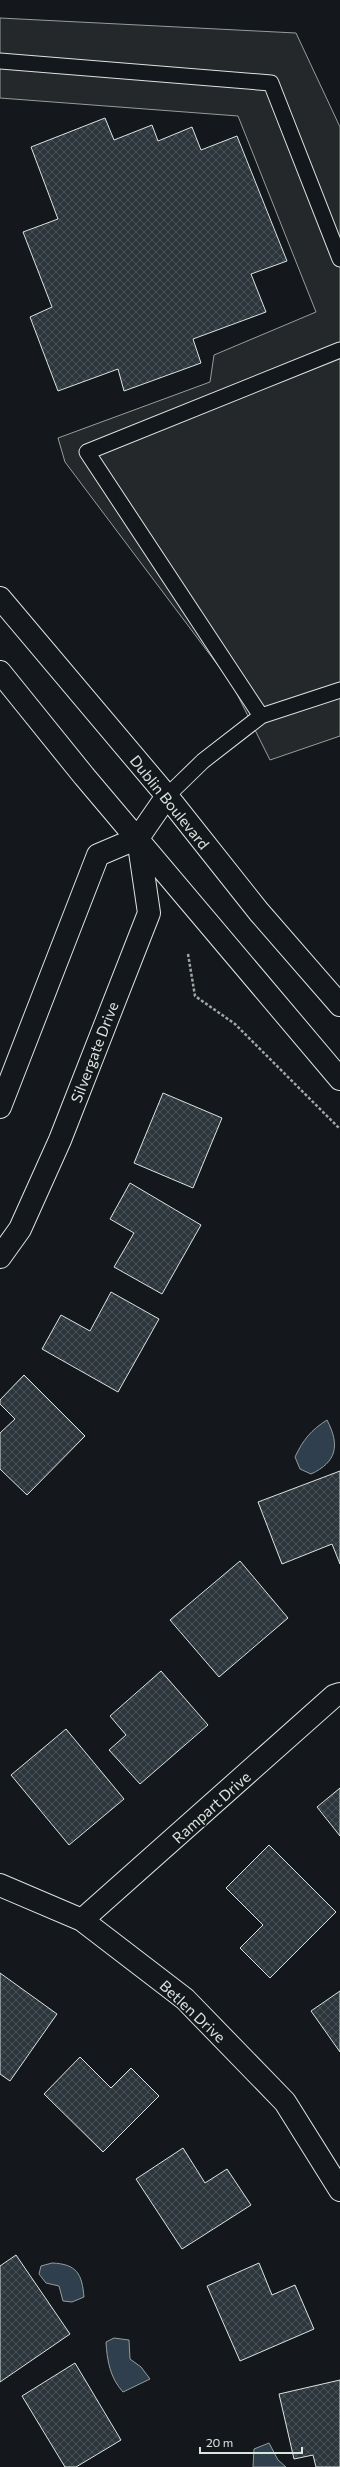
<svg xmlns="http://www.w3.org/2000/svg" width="340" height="2467" font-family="Commissioner,sans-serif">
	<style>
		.parking { fill: #24282b; stroke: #939e99 }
		.water { fill: #2f3f4d; stroke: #939e99 }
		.building { fill: url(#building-cross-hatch); stroke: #d8e6dc }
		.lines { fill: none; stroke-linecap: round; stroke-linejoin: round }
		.service-casing { stroke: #d8e6dc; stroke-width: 17 }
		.minor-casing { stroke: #d8e6dc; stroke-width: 24 }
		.tertiary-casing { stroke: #d8e6dc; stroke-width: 24 }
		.path { stroke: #9da8a2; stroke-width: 2.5; stroke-dasharray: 3 2; stroke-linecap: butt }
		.service { stroke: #14181c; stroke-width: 15 }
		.minor { stroke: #14181c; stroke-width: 22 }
		.tertiary { stroke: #14181c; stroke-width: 22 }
		.labels { text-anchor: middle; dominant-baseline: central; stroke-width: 3; stroke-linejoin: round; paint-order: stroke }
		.street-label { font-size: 15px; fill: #d8e6dc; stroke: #14181c }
	</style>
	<defs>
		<pattern id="building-cross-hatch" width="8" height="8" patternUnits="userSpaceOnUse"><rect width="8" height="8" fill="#2c363c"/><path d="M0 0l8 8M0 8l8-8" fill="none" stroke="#4a5358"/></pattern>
	</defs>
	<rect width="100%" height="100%" fill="#14181c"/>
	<path class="parking" d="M0 18 296 33 340 127V736L270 760 232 684 65 462 58 438 210 382 214 355 316 312 238 116 0 98Z"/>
	<path class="water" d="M327 1420C340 1445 337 1462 311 1474L300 1469 295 1457C303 1440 311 1430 327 1420Z
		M52 2263C77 2264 82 2274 84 2297L72 2302 63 2301 59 2286 46 2283 39 2274 41 2266Z
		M114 2338 129 2340 130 2359 141 2367 150 2379 123 2392C110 2378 107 2360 106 2342Z
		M269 2443 278 2460 286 2467H253L254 2449Z"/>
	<path class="building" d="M105 118 114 140 152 125 158 141 192 127 201 150 237 136 287 261 251 274 266 312 193 339 201 363 124 391 118 369 58 391 30 317 52 307 23 232 58 219 31 147Z
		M163 1093 222 1118 193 1188 134 1163Z
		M130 1183 201 1225 162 1294 114 1267 134 1233 110 1219Z
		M111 1292 159 1319 118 1392 42 1349 61 1315 90 1331Z
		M24 1375 85 1436 27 1495 0 1469V1433L15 1419 0 1404V1400Z
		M340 1471V1564L332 1544 282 1564 258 1502Z
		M240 1561 288 1618 219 1677 170 1620Z
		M161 1671 208 1725 140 1784 109 1750 126 1735 110 1716Z
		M66 1729 124 1799 69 1845 11 1775Z
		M340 1788V1836L317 1807Z
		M269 1845 336 1912 270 1978 240 1948 263 1925 226 1888Z
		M0 1973 57 2014 10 2081 0 2074Z
		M340 1991V2052L311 2011Z
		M80 2057 111 2088 131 2068 159 2096 103 2152 44 2094Z
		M183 2148 205 2183 227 2169 251 2205 182 2249 136 2179Z
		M16 2255 70 2334 0 2382V2266Z
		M259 2263 272 2295 295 2285 314 2329 240 2361 207 2286Z
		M75 2363 121 2440 76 2467H65L22 2396Z
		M340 2380V2467H316L313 2455 294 2459 279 2394Z"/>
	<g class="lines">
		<defs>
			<path id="service" d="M0 61 271 83 340 259
				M261 716 87 452 340 350
				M167 796 203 761 261 716 340 690"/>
			<path id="minor" d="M0 1885 82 1920 185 1999 285 2102 340 2190
				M82 1920 334 1696 340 1694"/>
			<path id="tertiary" d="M0 598 167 796 259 912 340 1005
				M0 672 84 776 340 1079
				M0 1107 98 855 138 838 167 796
				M0 1257 20 1229 60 1140 149 913 138 838"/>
		</defs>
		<use href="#service" class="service-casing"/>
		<use href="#minor" class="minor-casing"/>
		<use href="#tertiary" class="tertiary-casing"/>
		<path class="path" d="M188 954 195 996 235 1024 340 1129"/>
		<use href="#service" class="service"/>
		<use href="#minor" class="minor"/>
		<use href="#tertiary" class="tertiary"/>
	</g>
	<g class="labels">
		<g class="street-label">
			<text transform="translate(170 802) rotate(51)">Dublin Boulevard</text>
			<text transform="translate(94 1052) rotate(-69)">Silvergate Drive</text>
			<text transform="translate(211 1807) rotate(-42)">Rampart Drive</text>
			<text transform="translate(193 2011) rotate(43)">Betlen Drive</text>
		</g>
	</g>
	<path d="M200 2447v6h102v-6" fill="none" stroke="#d8e6dc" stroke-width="2"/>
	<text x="206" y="2447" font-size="12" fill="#d8e6dc" stroke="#14181c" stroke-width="3" paint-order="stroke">20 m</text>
</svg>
